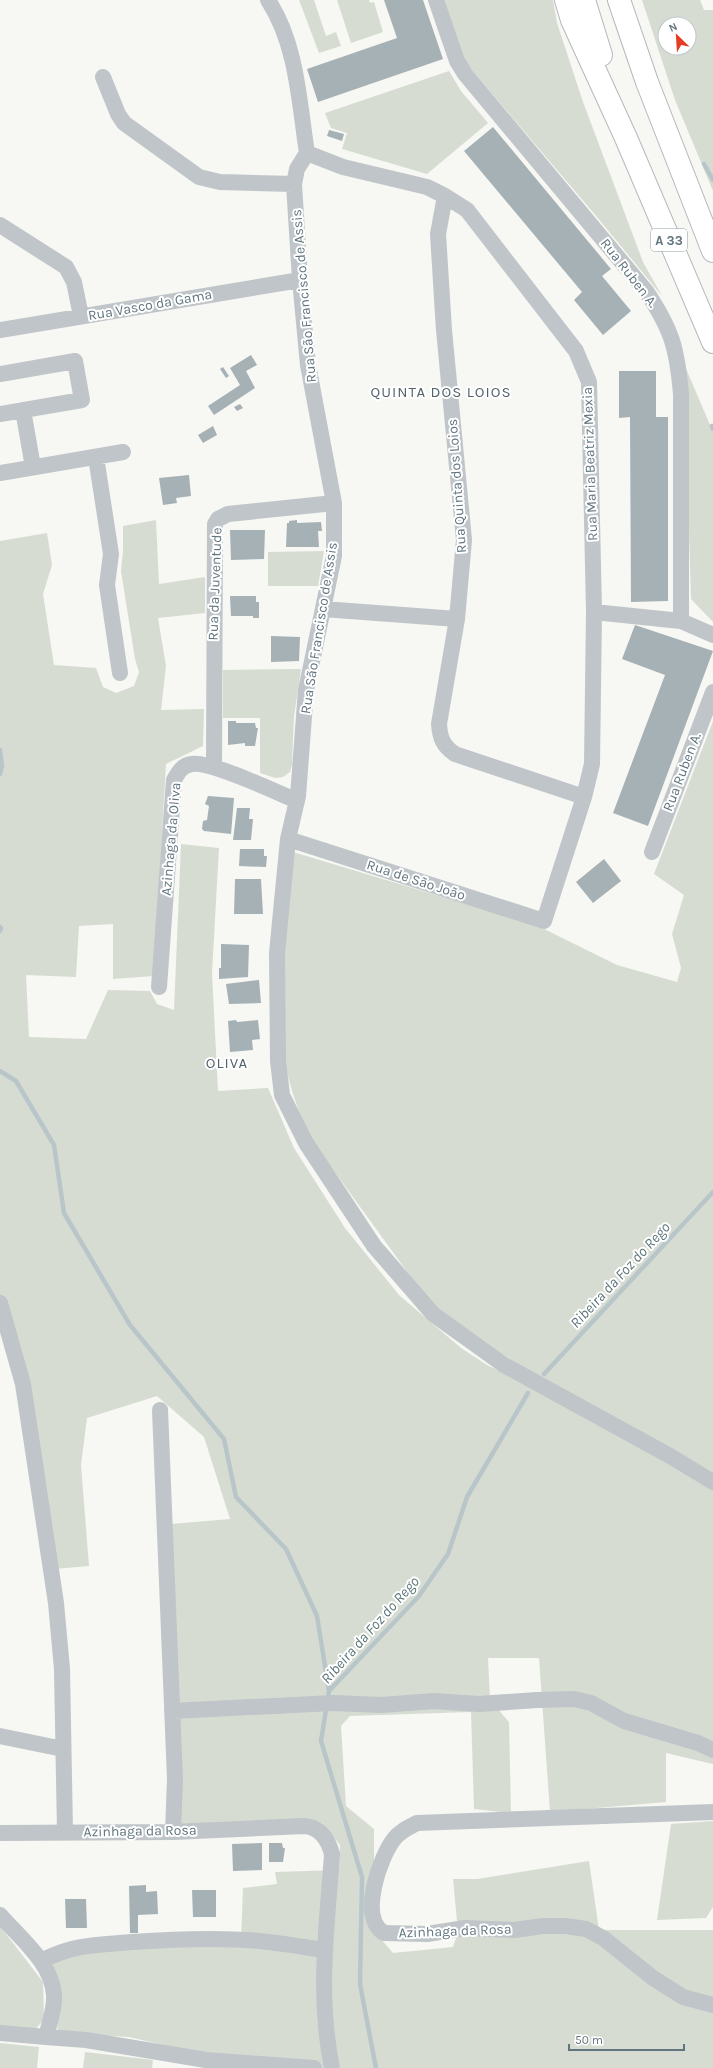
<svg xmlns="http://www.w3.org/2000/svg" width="713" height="2068" font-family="Karla,sans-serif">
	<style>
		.green { fill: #d7dcd2; fill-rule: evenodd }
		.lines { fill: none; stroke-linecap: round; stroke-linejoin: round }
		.stream { stroke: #b8c6c9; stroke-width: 4.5 }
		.building { fill: #a6b1b5 }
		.highway-casing { stroke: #b5b9bc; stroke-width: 24 }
		.minor { stroke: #bfc5c8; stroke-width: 16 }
		.highway { stroke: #fff; stroke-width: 22 }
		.labels { text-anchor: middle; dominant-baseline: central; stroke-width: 4; stroke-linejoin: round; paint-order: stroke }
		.shield { fill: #fff; stroke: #909ea5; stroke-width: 1 }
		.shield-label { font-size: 13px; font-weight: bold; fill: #61757f }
		.street-label { font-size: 14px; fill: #61757f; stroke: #fff }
		.neighbourhood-label { font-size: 15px; letter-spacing: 1px; fill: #53626a; stroke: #fff }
		.water-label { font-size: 15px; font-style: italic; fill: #5c767a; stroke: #fff }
	</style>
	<rect width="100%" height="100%" fill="#f7f7f3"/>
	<path class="green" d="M299 0H314L326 36 336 32 341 46 319 53Z
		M337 0H369L370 3 374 2 383 32 351 43Z
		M442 0H553L557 23 583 102 643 262 662 296 597 217 460 56Z
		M642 0H700L704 10H713V191L675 100ZM665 24H689V48H665Z
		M449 71 461 91 488 123 427 174 342 149 347 133 331 128 325 113Z
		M684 364 713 432V622L691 599Z
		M156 520 159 584 205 577V613L158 618 166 666 161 710 204 709 203 746 166 764 154 976 113 979V924L79 926 76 977 26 975 29 1037 86 1039 108 990 150 991 157 1004 174 1010 181 844 219 848 212 973 218 1091 268 1088 294 1148 345 1228 399 1295 461 1348 487 1365 598 1418 713 1489V1764L666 1753V1802L550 1812 539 1658H488L490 1700 509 1722 511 1813 474 1809 471 1712 350 1716 341 1726 346 1806 374 1829V1931L393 1953 453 1947 458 1932 453 1879H477L589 1861 599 1930H713V2068H300L202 2054 129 2037 57 2033 60 1984 36 1951 241 1941 243 1888 277 1884 275 1872 339 1870 340 1845 322 1823 180 1828 171 1524 230 1519 204 1437 157 1396 87 1418 81 1465 89 1566 54 1569 32 1418 0 1324V541L47 533 52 565 43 594 54 665 96 668 103 687 116 693 134 686 139 672 135 659 121 571 123 551V526Z
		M324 551 318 586H268V552Z
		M301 669 294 717 292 765 290 772 283 777 275 778 260 773V718H223V670Z
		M713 721V1478L515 1363 429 1302 308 1135C300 1115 292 1093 287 1072 283 1051 285 1023 285 1001 285 952 284 901 293 852L536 925 617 965 677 982 681 968 672 934 684 895 654 874Z
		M713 1821V1907L706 1918 657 1920 671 1824Z
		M0 1926 43 1982 44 2019 35 2030 0 2028Z
		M0 2043 39 2047 37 2068H0Z
		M85 2052 153 2060 152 2068H83Z"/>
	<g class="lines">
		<path class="stream" d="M704 164 713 180
			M712 426 713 429
			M0 750 2 766 0 774
			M0 927 1 928 0 931
			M0 1071 16 1081 54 1145 64 1213 130 1325 224 1439 236 1497 286 1549 317 1616 329 1691
			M544 1374 713 1192
			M376 2068 360 1984 362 1877 321 1741 329 1691 419 1596 448 1554 467 1497 528 1393"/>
	</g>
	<path class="building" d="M384 0H423L443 59 318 102 307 69 397 38Z
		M493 127 611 269 602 276 631 311 603 335 574 300 582 292 464 151Z
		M329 130 344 134 342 141 327 136Z
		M251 355 257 365 246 371 255 388 214 415 208 406 240 385 230 368Z
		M223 367 229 376 226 378 220 369Z
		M619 371H656V417H668V601L631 602 630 417 619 418Z
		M240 404 243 408 237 411 234 407Z
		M213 426 217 435 203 443 198 435Z
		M189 475 191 496 176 498 177 503 163 505 159 478Z
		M297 520V523L321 522 322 531H318L319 547H286L287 523H289V521Z
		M230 530H265L264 559 231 560Z
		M230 596H256V602H259V618H253V616H231Z
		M635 625 713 651 648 826 613 813 665 675 622 659Z
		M271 636 300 637 299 661 271 662Z
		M228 721H236V723H255L256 728H258L255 746H245V743L228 745Z
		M208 796 234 798 231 834 204 831 202 829 203 821 207 820 209 806 205 804Z
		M237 808H250L249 819H253L251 840H233Z
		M240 849H264V856H267L266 867 239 866Z
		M604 859 621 881 593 903 576 882Z
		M235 879H261L263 914H234Z
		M221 944 249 945 248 977 219 979V968H221Z
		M259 980 261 1003 229 1004 226 984Z
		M236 1020 237 1022 258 1020 260 1039 252 1040 253 1050 230 1052 228 1021Z
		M262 1843V1870L233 1871 232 1844Z
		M269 1843H282L283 1848H285L283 1862H269Z
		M146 1885V1892L157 1891 158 1914 138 1915V1933H130L129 1886Z
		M192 1890H216V1917H193Z
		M65 1899H86L87 1928H66Z"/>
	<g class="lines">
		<defs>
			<path id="highway" d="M566 0 572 20 626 138 713 342
				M584 0 601 55
				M619 0 647 82 713 251"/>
		</defs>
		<use href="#highway" class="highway-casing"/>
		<path class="minor" d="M268 0C297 44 299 102 307 153
			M436 0 457 61 465 74 646 291C672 330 677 348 681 394V621
			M103 77 118 114 124 123 199 177 220 182 294 184
			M307 153 297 169 294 184 300 280 308 365 334 503V556L306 690 298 796 288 839 277 953 278 1061 282 1095 306 1143 374 1246 433 1314 504 1365 670 1456 713 1482
			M445 196 438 234 444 330 464 540 457 619 439 724C440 738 443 746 455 754L584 797
			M0 225 66 267 74 282 81 316
			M0 330 300 280
			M0 374 75 361 82 400 0 414
			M23 410 33 467
			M96 457 111 554 107 585 120 673
			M0 473 123 452
			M323 609 457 619
			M594 612 681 621 713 635
			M214 767 215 524 218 519 228 514 334 503
			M288 839 544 921 584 797 592 764 594 612 589 382 576 351 467 210 445 196 427 187 343 167 307 153
			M652 852 713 692
			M159 987 174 780C178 773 182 765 192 764 211 761 276 792 297 801
			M0 1303 23 1384 56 1603 62 1669 65 1832
			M160 1410 175 1779 173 1832
			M172 1711 333 1703 381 1705 434 1701 479 1704 537 1700 574 1699 591 1703 624 1721 698 1743 713 1750
			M0 1736 63 1749
			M713 1812 417 1823C409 1827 400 1831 394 1839 380 1857 358 1918 384 1933L427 1934 465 1928 514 1930 543 1926H566L586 1929 603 1938 653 1978 683 1997 713 2005
			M0 1833 173 1832 304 1826C320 1827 328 1839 332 1854 327 1928 317 1994 332 2068
			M0 1915C20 1938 52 1963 54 1995 55 2009 49 2024 46 2037L0 2033
			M41 1961C74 1944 96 1945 132 1942 175 1939 218 1937 260 1941 281 1943 303 1947 324 1950
			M46 2037 86 2040 206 2060 314 2068"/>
		<use href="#highway" class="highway"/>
	</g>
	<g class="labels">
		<rect class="shield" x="651" y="229" width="36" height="22" rx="3"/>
		<g class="shield-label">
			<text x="669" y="240">A 33</text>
		</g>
		<g class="street-label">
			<text transform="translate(629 273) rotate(52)">Rua Ruben A.</text>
			<text transform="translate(304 296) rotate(-95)">Rua São Francisco de Assis</text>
			<text transform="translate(150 305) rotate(-10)">Rua Vasco da Gama</text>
			<text transform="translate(590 464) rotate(-92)">Rua Maria Beatriz Mexia</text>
			<text transform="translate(457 486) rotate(-94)">Rua Quinta dos Loios</text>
			<text transform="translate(215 584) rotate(-88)">Rua da Juventude</text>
			<text transform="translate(319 628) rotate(-81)">Rua São Francisco de Assis</text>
			<text transform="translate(682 772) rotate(-69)">Rua Ruben A.</text>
			<text transform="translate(171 839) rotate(-85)">Azinhaga da Oliva</text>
			<text transform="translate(416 880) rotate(18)">Rua de São João</text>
			<text transform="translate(140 1831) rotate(-1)">Azinhaga da Rosa</text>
			<text transform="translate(455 1931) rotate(-2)">Azinhaga da Rosa</text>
		</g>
		<g class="neighbourhood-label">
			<text x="441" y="392">QUINTA DOS LOIOS</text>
			<text x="227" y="1063">OLIVA</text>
		</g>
		<g class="water-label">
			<text transform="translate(620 1275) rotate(-47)">Ribeira da Foz do Rego</text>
			<text transform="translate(370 1630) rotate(-48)">Ribeira da Foz do Rego</text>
		</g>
	</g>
	<g transform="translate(677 36) rotate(335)"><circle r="19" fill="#ffffff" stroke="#c0c8cc"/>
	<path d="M0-3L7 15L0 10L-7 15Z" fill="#e63c24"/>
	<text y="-6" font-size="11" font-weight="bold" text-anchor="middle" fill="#61757f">N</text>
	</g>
	<path d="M569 2044v6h115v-6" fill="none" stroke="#61757f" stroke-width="2"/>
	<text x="575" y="2044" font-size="12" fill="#61757f" stroke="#ffffff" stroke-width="3" paint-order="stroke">50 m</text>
</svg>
